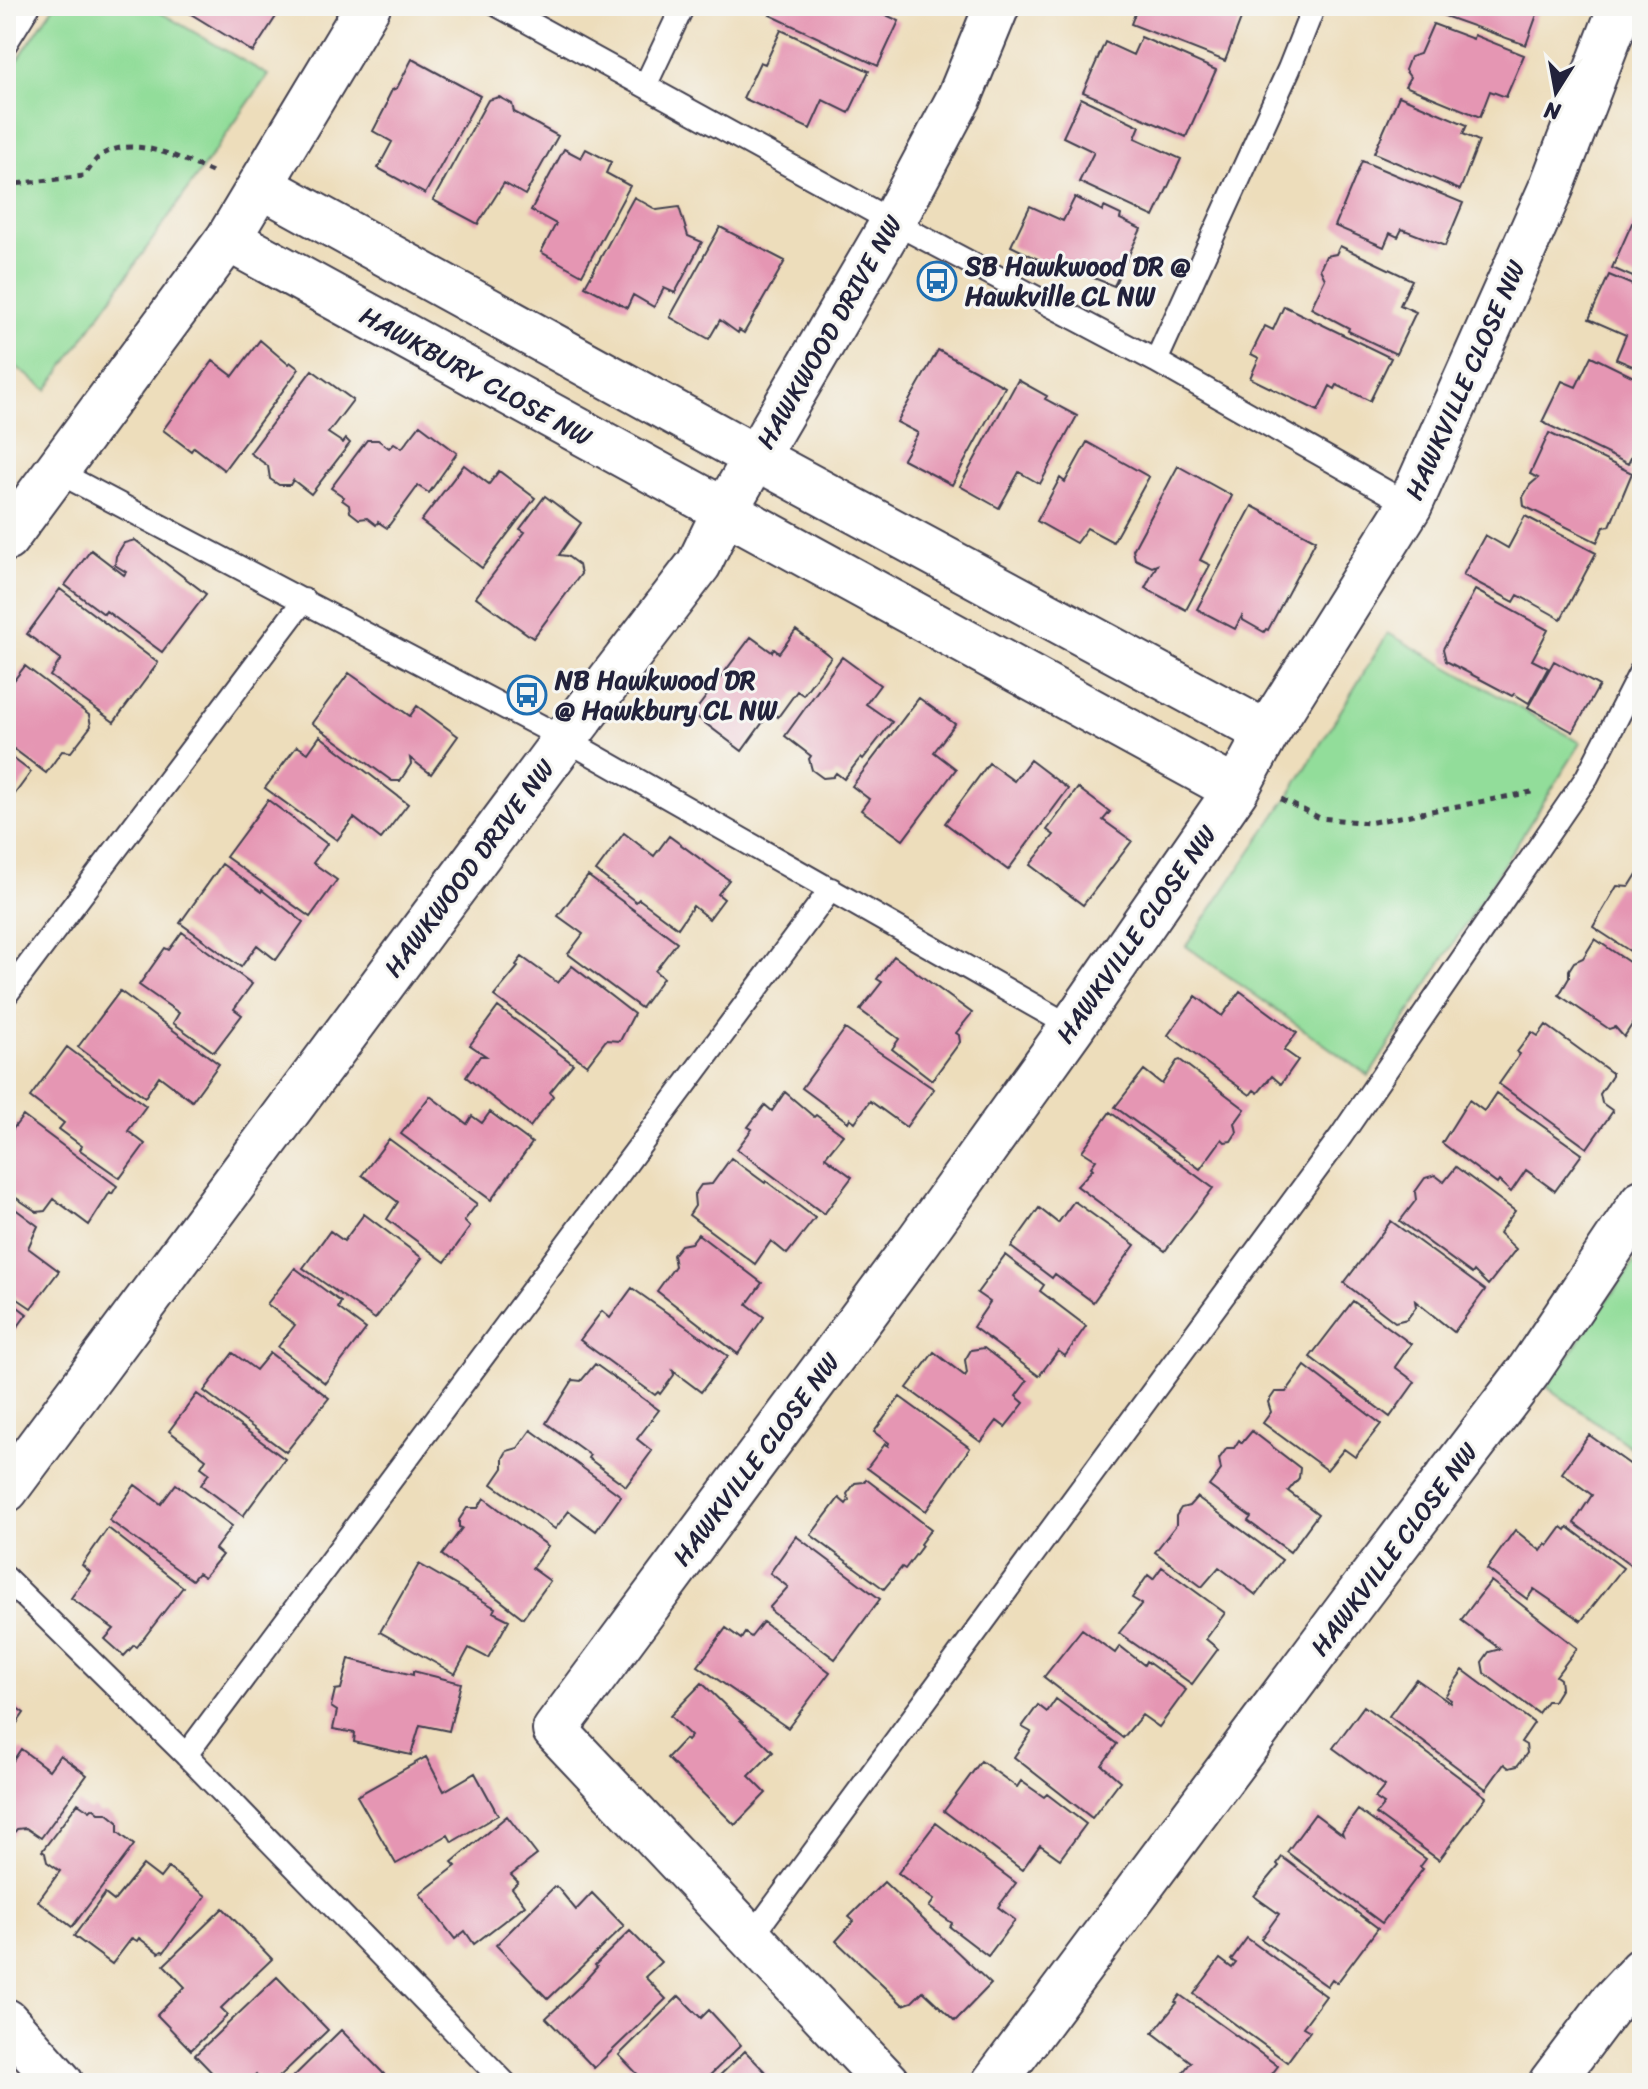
<svg xmlns="http://www.w3.org/2000/svg" width="1648" height="2089" font-family="Sriracha,sans-serif">
	<style>
		.green { fill: #92dd9a; stroke: #5a806a; stroke-width: 2 }
		.building { fill: #e596b3 }
		.lines { fill: none; stroke-linecap: round; stroke-linejoin: round }
		.lane-casing { stroke: #403e4e; stroke-width: 26 }
		.street-casing { stroke: #403e4e; stroke-width: 48 }
		.secondary-casing { stroke: #403e4e; stroke-width: 48 }
		.path { stroke: #403e4e; stroke-width: 5; stroke-dasharray: 6 6; stroke-linecap: butt }
		.lane { stroke: #fff; stroke-width: 22 }
		.street { stroke: #fff; stroke-width: 44 }
		.secondary { stroke: #fff; stroke-width: 44 }
		.labels { text-anchor: middle; dominant-baseline: central; stroke-width: 6; stroke-linejoin: round; paint-order: stroke }
		.poi-label { font-size: 26px; font-weight: bold; fill: #22223b; stroke: #f6f6f2; text-anchor: start }
		.street-label { font-size: 26px; fill: #22223b; stroke: #f6f6f2 }
	</style>
	<rect width="100%" height="100%" fill="#f6f6f2"/>
	<filter id="ink" filterUnits="userSpaceOnUse"><feTurbulence type="fractalNoise" baseFrequency=".0125" numOctaves="2"/><feDisplacementMap in="SourceGraphic" scale="16" xChannelSelector="R" yChannelSelector="G"/><feConvolveMatrix kernelMatrix="1 2 1 2 8 2 1 2 1" color-interpolation-filters="sRGB"/></filter>
	<filter id="wash" filterUnits="userSpaceOnUse"><feTurbulence type="fractalNoise" baseFrequency=".006" numOctaves="4" result="noise"/><feDisplacementMap in="SourceGraphic" scale="32" xChannelSelector="R" yChannelSelector="G"/><feGaussianBlur stdDeviation="1.8" result="paint"/><feColorMatrix in="noise" values="0 0 0 0 0 0 0 0 0 0 0 0 0 0 0 0 0 1.4 0 .05"/><feComposite in="paint" operator="in"/></filter>
	<g filter="url(#wash)">
		<rect width="100%" height="100%" fill="#edddbb"/>
		<path class="green" d="M54 6H149L268 75 47 390 6 359V77Z
			M1388 633 1581 743 1369 1076 1186 946 1290 794Z
			M1642 1251V1455L1547 1387Z"/>
		<g id="blocks">
			<path class="building" d="M178 6H270L279 12 253 52Z
				M774 6H867L899 21 878 66 770 15Z
				M1138 6H1246L1225 61 1131 24Z
				M1439 6H1540L1526 45 1436 13Z
				M1433 24 1473 39 1474 35 1524 55 1506 97 1490 91 1480 117 1405 86 1410 77 1405 70 1410 57 1420 54Z
				M781 30 869 71 849 113 823 100 810 129 743 98 760 62 765 64Z
				M1141 37 1216 70 1186 137 1083 92 1105 42 1133 55Z
				M412 59 480 96 425 194 378 168 392 142 373 131 387 104V100L392 90 397 88Z
				M1399 96 1467 125 1463 134 1479 141 1460 190 1374 153Z
				M499 97 512 104 514 112 558 136 525 195 504 183 478 224 433 200 488 100Z
				M1081 98 1140 126 1135 138 1181 159 1154 217 1079 182 1094 152 1063 137Z
				M564 149 581 158 586 149 611 162 606 173 630 186 582 275 541 252 556 224 531 210Z
				M1362 161 1463 203 1445 246 1402 229 1398 237 1390 233 1384 247 1335 226Z
				M634 197 657 210 679 207 688 236 702 242 675 293 664 288 654 307 633 295 627 308 585 286Z
				M1075 197 1103 211 1104 207 1121 215 1120 219 1141 229 1114 286 1056 263 1054 267 1011 246 1030 206 1063 221Z
				M1632 223 1642 228V281L1612 268Z
				M720 227 785 261 744 333 739 330 738 333 720 320 709 339 670 317Z
				M1340 246 1412 280 1400 305 1416 312 1396 354 1348 331 1349 328 1311 308 1325 279 1320 269 1326 256 1336 254Z
				M1609 275 1642 289V370L1616 359 1626 335 1589 319Z
				M1284 306 1391 358 1370 401 1337 385 1335 389 1330 386 1318 411 1250 378 1259 358 1251 354 1265 326 1273 330Z
				M260 340 288 364 290 362 299 369 224 470 194 447 191 451 163 430 213 361 233 376Z
				M938 350 1005 387 952 485 903 459 918 433 897 422Z
				M1591 356 1642 381V435L1628 464 1542 422 1562 381 1576 387Z
				M312 370 353 400 328 433 343 443 346 439 350 443 311 494 293 480 290 485H279L270 479 268 466 250 453Z
				M1018 380 1047 396 1045 399 1077 416 1040 484 1019 472 999 508 960 486Z
				M420 425 457 453 429 493 418 486 387 528 378 522 376 525 367 518 359 519 350 512 349 505 342 500 344 497 331 488 367 440H378L389 448 394 443 402 448Z
				M1549 433 1632 473 1610 526 1604 527 1597 542 1524 506 1523 497 1530 485 1538 478 1530 474Z
				M1087 442 1149 477 1113 542 1087 528 1076 543 1037 521 1060 478 1065 482Z
				M464 465 489 484 499 471 535 498 482 568 421 521Z
				M1178 466 1232 496 1200 560 1210 565 1186 610 1145 588 1157 565 1152 567 1135 559 1133 550Z
				M545 496 581 523 559 555 567 556 579 565 581 574 533 638 476 597 525 532 520 529Z
				M1252 506 1316 540 1268 630 1266 629 1264 632 1243 620 1242 616 1235 629 1197 609Z
				M1525 516 1596 553 1561 619 1518 595 1514 602 1463 575 1485 535 1508 548Z
				M135 540 206 594 162 652 106 611 104 614 65 585 91 550 124 575 126 572 115 565 116 556 124 543Z
				M60 589 158 663 114 722 50 676 61 659 27 634Z
				M1475 590 1548 630 1532 660 1548 668 1529 703 1514 694 1512 696 1446 661 1443 649Z
				M796 630 831 657 803 695 797 691 778 717 771 711 742 751 693 714 751 637 772 652 774 649 779 653Z
				M842 657 880 685 866 704 892 722 863 759 861 757 844 779 836 773 833 777 823 778 812 770 809 759 811 756 785 736Z
				M1554 661 1599 686 1573 732 1528 707Z
				M25 666 89 715 91 726 71 752 62 751 46 773 6 743V686L8 688Z
				M349 673 410 716 417 706 458 736 431 774 410 758 411 764 400 781H392L312 723Z
				M919 698 955 724 934 752 956 769 903 840 861 810 869 799 852 786Z
				M320 736 408 804 381 839 354 818 337 840 265 788 297 746 308 753Z
				M6 753 31 772 6 806Z
				M1030 760 1068 789 1008 870 945 823 989 763 1014 781Z
				M1078 788 1110 812 1103 820 1132 841 1083 905 1030 865 1054 835 1047 830Z
				M268 800 327 844 313 863 337 880 310 917 226 857Z
				M624 833 654 856 669 836 729 880 718 894 724 899 709 919 693 906 678 928 639 899 636 902 596 871Z
				M222 864 261 892 262 890 303 922 276 960 257 945 241 967 180 923Z
				M1637 874 1642 877V959L1593 927 1617 886 1629 887Z
				M588 876 677 942 655 971 663 978 641 1008 568 954 583 934 558 916Z
				M182 932 252 984 234 1009 242 1015 214 1052 173 1023 179 1013 139 985 165 948 169 950Z
				M1595 939 1642 971V1020L1637 1017 1624 1037 1615 1027 1609 1029 1559 995 1569 978V970L1574 962 1583 958Z
				M894 956 972 1013 956 1033 959 1035 960 1042 932 1080 892 1049 899 1039 860 1010 882 982 877 979Z
				M522 957 558 983 572 966 634 1014 620 1041 606 1040 587 1065 494 996 518 967 516 965Z
				M120 991 219 1064 192 1101 159 1076 145 1097 78 1047Z
				M1240 991 1297 1033 1284 1050 1298 1060 1281 1084 1272 1076 1258 1093 1254 1090 1250 1095 1168 1035 1196 996 1222 1016Z
				M498 1007 573 1064 550 1092 553 1096 530 1127 466 1077 480 1056H486L470 1045Z
				M1546 1025 1612 1073V1076L1600 1094 1602 1103 1613 1111 1587 1148 1499 1084 1520 1054 1517 1052 1532 1032 1538 1036Z
				M845 1029 934 1089 906 1127 870 1101 855 1122 850 1118 848 1122 802 1088Z
				M67 1047 146 1106 128 1131 145 1144 120 1178 80 1150 82 1146 59 1129 64 1123 30 1097Z
				M1180 1060 1245 1109 1235 1123 1237 1132 1231 1141 1225 1142 1222 1139 1200 1169 1115 1107 1144 1070 1162 1084 1177 1061Z
				M785 1092 814 1117 816 1115 843 1135 825 1157 852 1177 824 1214 737 1149 752 1129 748 1127 765 1105 772 1111Z
				M1496 1093 1582 1154 1555 1191 1526 1170 1511 1192 1499 1181 1497 1184 1442 1143 1469 1100 1484 1111Z
				M430 1096 467 1124 472 1116 482 1123 490 1112 532 1143 491 1200 401 1134Z
				M1110 1112 1213 1188 1165 1251 1077 1186 1093 1169 1091 1167 1096 1160 1082 1151Z
				M23 1116 117 1186 112 1194 110 1192 89 1225 54 1199 45 1211 37 1212 6 1191V1138Z
				M389 1139 477 1204 464 1221 470 1227 445 1262 387 1219 398 1202 362 1175Z
				M731 1158 765 1183 766 1181 815 1218 787 1254 771 1241 755 1264 689 1215 695 1206 694 1195 701 1185 712 1184Z
				M1456 1167 1515 1211 1499 1233 1516 1249 1488 1285 1474 1271 1472 1274 1400 1221 1416 1200 1415 1192 1425 1178 1435 1175 1444 1182Z
				M1074 1201 1135 1245 1093 1302 1055 1274 1052 1278 1011 1247 1039 1208 1058 1223Z
				M6 1202 38 1226 28 1248 59 1271 31 1308 6 1291Z
				M364 1214 422 1258 375 1319 303 1268 330 1231 344 1241Z
				M1391 1221 1485 1290 1454 1332 1415 1301 1416 1307 1407 1319 1395 1322 1344 1283Z
				M698 1234 762 1283 747 1304 764 1317 738 1354 657 1291 675 1266 673 1255 681 1245 691 1243Z
				M1005 1255 1044 1285 1040 1291 1086 1326 1065 1356 1058 1351 1039 1376 973 1327 990 1302 977 1293Z
				M295 1268 341 1302 338 1308 366 1329 325 1383 278 1347 295 1325 267 1304Z
				M632 1288 728 1356 701 1392 673 1371 674 1375 660 1394 658 1392 655 1395 580 1340 602 1311 610 1318Z
				M6 1298 27 1314 6 1343Z
				M1353 1301 1411 1344 1395 1367 1415 1382 1390 1417 1310 1357Z
				M984 1348 1027 1381 1016 1396 1024 1403 1005 1427 997 1421 981 1442 907 1388 934 1352 965 1376 967 1373 965 1360 971 1350Z
				M233 1353 256 1370 270 1353 329 1398 286 1452 204 1391Z
				M595 1364 659 1410 637 1439 652 1451 626 1486 588 1458 590 1455 546 1423 573 1380 581 1381Z
				M1305 1366 1381 1424 1355 1457 1344 1449 1327 1470 1263 1423 1271 1412 1268 1402 1275 1392H1286Z
				M197 1394 285 1459 243 1516 201 1485 209 1473 201 1467 206 1459 169 1431Z
				M900 1397 970 1448 926 1511 867 1468 885 1444 888 1446 889 1443 874 1432Z
				M531 1430 621 1496 596 1531 569 1511 555 1529 492 1484 503 1468V1458L507 1451 518 1448Z
				M1252 1431 1300 1468 1299 1478 1288 1491 1318 1514 1290 1552 1248 1521 1251 1517 1209 1486 1221 1470 1219 1459 1227 1448H1234L1239 1440 1242 1443Z
				M1589 1435 1642 1473V1568L1639 1571 1574 1523 1592 1495 1562 1473Z
				M866 1479 931 1529 920 1544 922 1546 905 1569 902 1567 884 1589 811 1535 839 1498 846 1504 849 1500 847 1494 855 1483 864 1482Z
				M176 1484 232 1526 215 1549 222 1555 204 1577 198 1573 192 1580 109 1520 135 1485 161 1504Z
				M1197 1497 1282 1560 1256 1595 1219 1567 1202 1587 1155 1552 1176 1525V1516L1181 1508 1189 1506Z
				M484 1498 548 1546 532 1568 550 1581 523 1618 442 1555 462 1528 459 1527V1520L467 1508H478Z
				M1562 1527 1566 1530 1568 1527 1623 1568 1581 1621 1534 1589 1527 1599 1487 1569 1515 1530 1541 1551 1546 1544 1548 1546Z
				M108 1528 183 1587 137 1647 134 1645 124 1656 105 1639 114 1629 71 1598 90 1572 82 1565Z
				M796 1536 880 1599 835 1659 771 1611 770 1607 788 1587 770 1573Z
				M419 1564 495 1608 493 1612 509 1620 488 1658 469 1648 455 1674 380 1632Z
				M1162 1567 1225 1613 1206 1639 1218 1649 1192 1684 1119 1633 1142 1604 1132 1598 1148 1575 1153 1579Z
				M1491 1581 1577 1648 1556 1676 1560 1679 1561 1688 1553 1701H1547L1538 1713 1484 1673 1482 1662 1489 1652 1500 1649 1461 1620Z
				M763 1622 830 1672 788 1728 698 1666 726 1628 741 1639 745 1633 751 1637Z
				M1082 1629 1115 1653 1120 1646 1144 1665 1146 1661 1186 1690 1159 1727 1142 1715 1123 1738 1044 1677Z
				M349 1659 413 1675V1671L461 1683 449 1731 420 1725 411 1755 354 1742 355 1733 333 1729 337 1711 331 1707 335 1690 341 1689Z
				M1463 1670 1534 1723 1521 1742 1526 1745 1527 1753 1517 1766 1509 1768 1504 1764 1486 1789 1389 1716 1416 1679 1450 1703 1451 1700 1445 1696Z
				M702 1683 773 1752 749 1776 766 1793 735 1825 667 1758 685 1739 687 1741 691 1736 670 1716Z
				M1056 1699 1117 1744 1102 1765 1120 1781 1092 1818 1014 1757 1031 1732 1022 1727 1038 1705 1047 1712Z
				M6 1700 24 1713 6 1739Z
				M1364 1706 1486 1797 1439 1860 1376 1814 1384 1804 1375 1798 1385 1786 1333 1748Z
				M21 1749 49 1770 60 1755 87 1775 41 1838 26 1828 17 1829 6 1843V1771Z
				M426 1757 444 1791 475 1773 498 1815 452 1842 448 1835 396 1864 357 1796Z
				M981 1761 1017 1787 1021 1781 1044 1797 1047 1794 1086 1824 1060 1859 1040 1845 1022 1870 944 1811Z
				M78 1803 90 1811 93 1808 99 1813H107L118 1822V1832L134 1845 72 1927 38 1901 60 1871 47 1862 45 1853 42 1851Z
				M1358 1810 1426 1859 1420 1867 1423 1869 1382 1923 1287 1852 1315 1814 1343 1835 1342 1832Z
				M507 1816 537 1855 511 1875 518 1882 512 1888 525 1905 474 1944 465 1931 455 1939 420 1894 456 1866 452 1862Z
				M936 1823 1016 1883 998 1907 1015 1920 988 1956 950 1927 952 1923 929 1907 934 1900 898 1873Z
				M1282 1857 1378 1928 1337 1983 1332 1979 1327 1986 1261 1939 1279 1914 1254 1896 1279 1866 1277 1864Z
				M143 1865 160 1878 168 1868 206 1896 164 1952 162 1951 159 1953 139 1938 137 1941 132 1938 112 1964 74 1936 105 1894 114 1901Z
				M884 1882 991 1984 955 2021 923 1991 912 2002 903 2005 836 1941 854 1921 849 1917Z
				M554 1887 558 1888 576 1910 592 1893 624 1926 548 1999 496 1945Z
				M223 1908 272 1959 221 2008 228 2015 191 2050 157 2015 185 1987 164 1965Z
				M630 1931 661 1962 645 1977 666 1999 594 2068 546 2018 579 1987 597 1967 595 1965Z
				M1247 1938 1326 1996 1303 2027 1310 2031 1287 2062 1194 1994 1220 1959 1232 1968 1236 1963 1231 1960Z
				M277 1977 328 2030 273 2083 261 2081 256 2074 247 2083H222L195 2055Z
				M1180 1995 1278 2066 1265 2083H1181V2075L1191 2062 1153 2033 1177 2003 1175 2002Z
				M679 1996 701 2018 709 2010 741 2045 702 2083H646L619 2055Z
				M341 2030 384 2074 375 2083H287Z
				M745 2051 776 2083H712Z"/>
		</g>
	</g>
	<g filter="url(#ink)">
		<use href="#blocks" fill-opacity="0" stroke="#403e4e" stroke-width="2"/>
		<g class="lines">
			<defs>
				<path id="lane" d="M499 6 893 222 1156 361 1410 505
					M6 43 29 6
					M646 84 683 6
					M1156 361 1289 69 1314 6
					M56 471 565 739 1072 1027
					M6 995 304 600
					M6 1578 186 1755 505 2083
					M186 1755 831 889
					M752 1936 1341 1136 1587 777 1642 669"/>
				<path id="street" d="M262 186 757 458 1267 733
					M228 239 1236 790
					M6 539 228 239 368 6
					M888 2083 555 1730 920 1239 1072 1027 1236 790 1267 733 1410 505 1552 186 1621 6
					M994 2083 1353 1602 1528 1372 1642 1202"/>
				<path id="secondary" d="M6 1490 565 739 699 564 724 512 893 222 960 96 997 6
					M6 2021 61 2083
					M1551 2083 1611 2003 1642 1970"/>
			</defs>
			<use href="#lane" class="lane-casing"/>
			<use href="#street" class="street-casing"/>
			<use href="#secondary" class="secondary-casing"/>
			<path class="path" d="M6 185 84 176C89 170 94 161 100 156 135 133 183 160 217 174
				M1281 799 1320 818 1368 823 1537 791"/>
			<use href="#lane" class="lane"/>
			<use href="#street" class="street"/>
			<use href="#secondary" class="secondary"/>
		</g>
	</g>
	<defs>
		<symbol id="bus-ring" viewBox="-11 -11 22 22"><circle r="9.5" fill="#f6f6f2" stroke="#1f6fb2" stroke-width="1.5"/><path d="M-5-6H5V4H4V6H2V4H-2V6H-4V4H-5ZM-3.5-4V0h7V-4ZM-3.5 1.2v1.5H-2V1.2ZM2 1.2v1.5H3.5V1.2Z" fill="#1f6fb2"/></symbol>
	</defs>
	<g fill-rule="evenodd">
		<use href="#bus-ring" x="915" y="259" width="44" height="44"/>
		<use href="#bus-ring" x="505" y="673" width="44" height="44"/>
	</g>
	<g class="labels">
		<g class="poi-label">
			<text x="965" y="266">SB Hawkwood DR @<tspan x="965" dy="30">Hawkville CL NW</tspan></text>
			<text x="555" y="680">NB Hawkwood DR<tspan x="555" dy="30">@ Hawkbury CL NW</tspan></text>
		</g>
		<g class="street-label">
			<text transform="translate(829 332) rotate(-60)">HAWKWOOD DRIVE NW</text>
			<text transform="translate(476 376) rotate(29)">HAWKBURY CLOSE NW</text>
			<text transform="translate(1465 380) rotate(-66)">HAWKVILLE CLOSE NW</text>
			<text transform="translate(469 868) rotate(-53)">HAWKWOOD DRIVE NW</text>
			<text transform="translate(1136 934) rotate(-55)">HAWKVILLE CLOSE NW</text>
			<text transform="translate(756 1459) rotate(-53)">HAWKVILLE CLOSE NW</text>
			<text transform="translate(1394 1549) rotate(-53)">HAWKVILLE CLOSE NW</text>
		</g>
	</g>
	<rect width="1648" height="2089" fill="none" stroke="#f6f6f2" stroke-width="32"/>
	<g transform="translate(1556 92) rotate(191)" stroke="#f6f6f2" stroke-width="6" paint-order="stroke">
	<path d="M0-6L14 30L0 20L-14 30Z" fill="#22223b"/>
	<text y="-12" font-size="22" font-weight="bold" text-anchor="middle" fill="#22223b">N</text>
	</g>
</svg>
